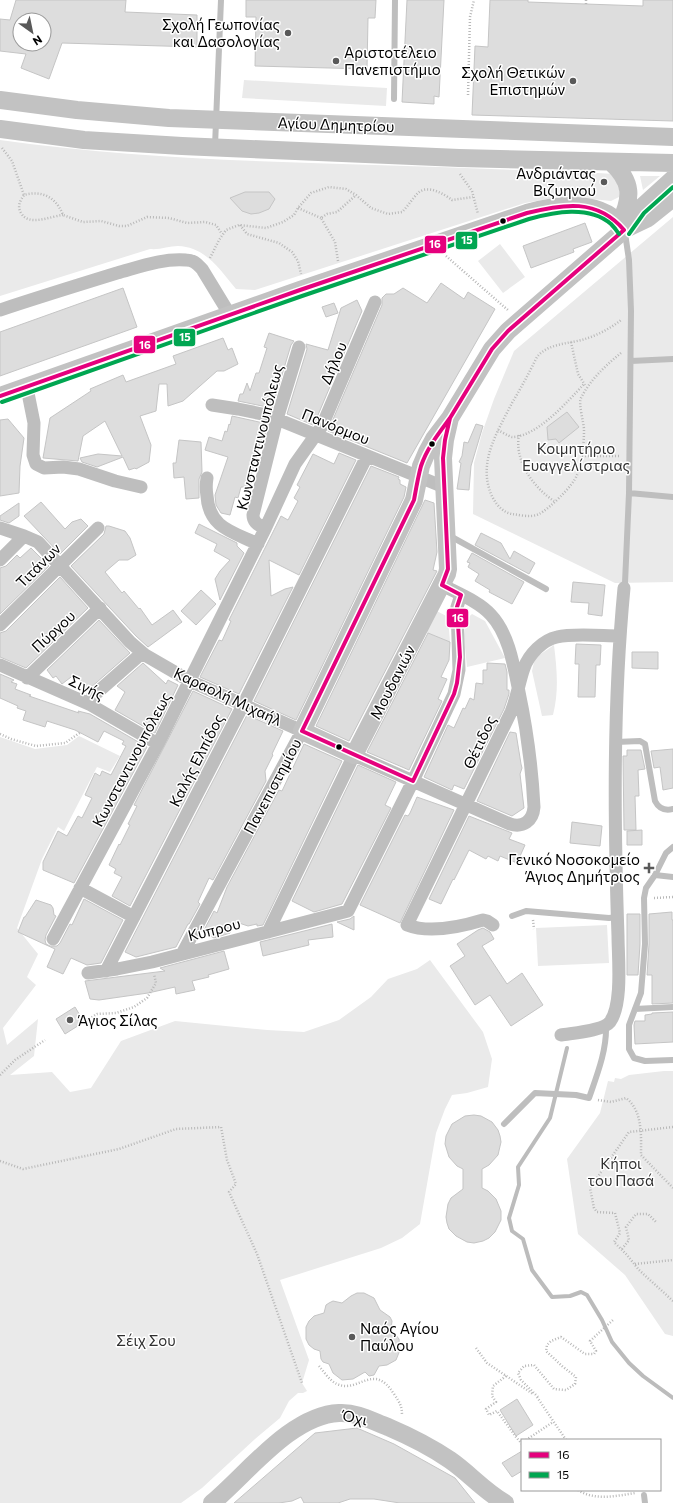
<svg xmlns="http://www.w3.org/2000/svg" width="673" height="1503" font-family="Commissioner,sans-serif">
	<style>
		.green { fill: #eaeaea }
		.lines { fill: none; stroke-linecap: round; stroke-linejoin: round }
		.stream { stroke: #bcbcbc; stroke-width: 4 }
		.building { fill: #ddd; stroke: #c5c5c5; fill-rule: evenodd }
		.path { stroke: #b8b8b8; stroke-width: 2.5; stroke-dasharray: 1 2; stroke-linecap: butt }
		.lane { stroke: #bebebe; stroke-width: 6 }
		.street { stroke: #bebebe; stroke-width: 13 }
		.secondary { stroke: #c2c2c2; stroke-width: 18 }
		.bus-1-casing { stroke: #fff; stroke-width: 7 }
		.bus-2-casing { stroke: #fff; stroke-width: 7 }
		.bus-1 { stroke: #e5007d; stroke-width: 4 }
		.bus-2 { stroke: #00a651; stroke-width: 4 }
		.poi-dot { fill: #595959; stroke: #fff; stroke-width: 1.5 }
		.bus-dot { fill: #000; stroke: #fff; stroke-width: 1.5 }
		.labels { text-anchor: middle; dominant-baseline: central; stroke-width: 3; stroke-linejoin: round; paint-order: stroke }
		.poi-label { font-size: 15px; fill: #000; stroke: #fff; text-anchor: end }
		.street-label { font-size: 15px; fill: #000; stroke: #fff }
		.park-label { font-size: 15px; fill: #303030; stroke: #fff }
		.line-badge { stroke: #fff; stroke-width: 1.5 }
		.badge-label { font-size: 11px; text-anchor: middle; font-weight: bold; fill: #fff }
	</style>
	<rect width="100%" height="100%" fill="#fff"/>
	<path class="green" d="M244 80 387 88 386 106 242 98Z
		M0 140C177 165 356 162 534 171 560 172 587 172 614 174L621 196 611 201 565 196 525 203 255 290 236 289C220 270 206 247 178 246 169 246 160 250 150 249L0 296Z
		M640 176H660L643 190Z
		M673 217V582L615 583 473 514 474 463 482 433 494 399 514 351Z
		M500 244 525 277 503 293 478 261Z
		M435 610 448 617 450 642 425 632Z
		M472 614 485 621 505 658 467 667C466 653 460 623 472 614Z
		M554 645C557 670 559 691 553 715L542 716 532 671 535 658Z
		M79 736 120 756 110 772 97 767 64 831 58 827 42 859 17 928 38 954 27 977 36 985 3 1028 7 1045 38 1019 34 1056 10 1075 52 1072 70 1092 91 1088 121 1041 175 1021 267 1030 304 1032 339 1020 371 997 388 979 417 969 430 960 483 1032 492 1059 488 1087 467 1093 452 1095 445 1109 436 1133 420 1224 402 1238 381 1248 280 1280 309 1360 302 1383 307 1391 303 1393H298L289 1401 280 1418 255 1439 202 1488 181 1503H0V737L35 749 67 745Z
		M607 925 609 963 538 966 536 928Z
		M664 1071H673V1336L665 1334 625 1275 578 1234 567 1159 600 1113 608 1081 614 1082 615 1078 621 1079 629 1075Z"/>
	<g class="lines">
		<path class="stream" d="M567 1048 550 1118 518 1167 519 1185 509 1218 512 1231 523 1239 532 1270 552 1297 570 1296 581 1292 587 1295 602 1320 612 1342 629 1363 643 1376 673 1398"/>
	</g>
	<path class="building" d="M16 0H126L125 12 197 15V47L62 43 49 79 21 68 26 54 0 51V19L10 20ZM20 20H44V44H20Z
		M246 0H376L375 18H368L367 69 255 66 256 17H246Z
		M407 0H444L439 97 434 96V104L402 102Z
		M490 0H528V2L643 6V0H673V121L472 115 475 46 488 47Z
		M245 192H269L275 199 269 209 259 213 251 214 242 211 230 198Z
		M585 223 592 242 573 249 574 252 531 268 523 246Z
		M441 283 464 299 468 292 495 309 407 463 328 431 382 305V298L386 294H394L403 288 427 303Z
		M123 288 137 327 0 376V332Z
		M357 300 362 311 315 422 313 425 287 414 307 349 306 344 328 350 341 308Z
		M334 303 338 313 326 317 322 307Z
		M269 333 294 341 291 345 272 408 238 401 240 394H243L247 383 250 391 256 373H259L267 348 264 347Z
		M223 338 228 350 232 348 238 364 224 371H217L183 401 168 406 167 384H159L156 411 140 416 151 445 149 462 136 469 135 468 129 470 123 457 97 467 82 462 80 458 98 454 122 456 105 421 83 436 78 461 43 458 50 418 91 391 90 389 123 375 126 382 176 364 173 356Z
		M567 412 579 427 559 443 556 439 548 440 547 427Z
		M232 416 268 424 263 441 261 440 248 487H241L238 498 235 497 230 515 221 513 216 505 215 495 228 457 205 450 209 437 222 441 225 431 227 432 229 424 230 425Z
		M8 419 24 438 20 466 19 493 0 496V420Z
		M476 424 483 426 471 466 469 490 457 489 461 463 459 462 462 456 464 442 468 443Z
		M179 440 201 442 202 472 199 479V498L186 499 184 477 174 478 173 463H176Z
		M339 453 356 460 299 575 269 560 271 596 285 589 293 587 239 694 200 677 219 640 222 641 231 621 229 620 281 516 288 520 298 501 294 498 300 487 297 485 313 454 334 464Z
		M371 466 399 477 398 479 400 480V484L406 487 404 497 296 720 254 701Z
		M425 500 434 503 437 552 433 570 437 571 349 741 316 726Z
		M41 502 65 529 72 522 81 519 88 526 60 554 24 516Z
		M19 503V516L9 523 0 520V516Z
		M199 524 237 543V546L244 553 220 600 215 579 220 571 230 560 214 551 217 544 195 533Z
		M106 526H109L125 531 130 538 136 555 128 560H119L105 572 122 593 124 591 139 609 140 608 152 625 173 610 182 622 148 647 136 636 71 566 104 534Z
		M481 533 501 543 510 559 514 551 535 563 529 574 475 545Z
		M31 548 49 566 0 614V568L6 566 17 555 20 558Z
		M472 553 524 582 512 604 489 592 490 590 475 581 479 574 468 567 470 563 467 562Z
		M60 577 88 608 26 668 0 657V633L6 631Z
		M573 582 605 585 602 616 588 614 589 603 571 602Z
		M201 590 216 604 196 625 181 611Z
		M99 620 130 653 88 690 75 674 62 684 56 676 53 678 47 670Z
		M428 633 450 642 449 660 441 677 447 679 438 699 442 701 409 770 367 752Z
		M576 644 601 645 600 665H596L595 697H578L579 664H575Z
		M632 652H658V669L632 668Z
		M143 663 166 684 168 680 178 685 155 733 115 710 125 692 117 686Z
		M487 663 505 664 507 672V690H509V694L504 709 464 789 454 785 452 790 424 777 448 725 454 728 463 708 465 709 470 698 474 700 476 683 483 684V670H487Z
		M0 674 14 680 11 682 17 684 15 689 31 695 29 696 79 713 78 711 90 714 147 747 74 883 43 870V862L58 831 67 836 78 816 82 818 92 798 85 795 95 773 100 776 102 771 111 775 126 746 122 744 124 741 104 731 98 742 75 730 47 721 45 727 23 720 26 711 17 708 18 706 0 698Z
		M193 691 232 709 130 906 112 896 122 877 114 873 116 869 109 865 119 844 120 845 130 825 128 824 137 806 134 805Z
		M247 715 283 731 272 754 273 755 265 771 266 781 213 880 209 878 198 902 200 904 189 924H188L176 947 136 957 125 952Z
		M510 732 516 733 521 764 522 768 520 774 524 808 512 816 477 801Z
		M304 744 342 761 263 925 257 926V924L248 926 236 922 230 933 214 938 203 932 214 911 217 913 227 887 279 790 282 791Z
		M673 749V788L663 790 660 767 654 768 651 751Z
		M627 750H641L645 769 638 770 639 796H635L636 830H624L623 756H627Z
		M358 765 396 782 385 805 391 808 342 904 314 912 292 901Z
		M417 797 454 810 400 923 360 905 405 815 408 816 410 813Z
		M469 816 512 833 509 839 525 845 517 863 500 856 498 861 488 856 486 859 469 850 454 880 453 879 441 904 429 899Z
		M572 822 602 826 600 846 570 843Z
		M642 830V845H627V831Z
		M84 899 123 920 101 963 87 965 71 958 63 974 47 967 55 949 18 932 24 917H25L36 900 51 905 53 908 54 915 56 916 46 935 45 940 46 944 50 946H57L60 943 70 924 72 925Z
		M672 912V920H673V1003L652 1004V975H647L649 944V914Z
		M627 914H640V944L638 975H627Z
		M354 916V930L337 922 350 919Z
		M332 924 333 937 308 940 309 945 263 956 260 942Z
		M483 928 490 932 494 939 482 946 507 984 522 973 543 1005 511 1026 490 995 475 1005 450 966 465 956 457 944 478 930Z
		M224 951 229 969 208 975 209 977 192 981 195 990 176 994 175 987 148 993 99 1000 90 999 85 981 165 971 160 968Z
		M75 1007 84 1022 65 1034 56 1019Z
		M673 1012V1042L635 1044 634 1025 635 1021H645V1015L652 1014V1013Z
		M474 1115 481 1116 492 1122 498 1130 500 1136 501 1142 498 1155 489 1165 482 1169V1188L488 1191 496 1199 501 1211V1220L495 1232 489 1238 483 1241 474 1243 467 1242 456 1236 449 1229 447 1223 446 1217 448 1204 451 1198 463 1189V1169L457 1166 449 1157 445 1144 446 1136 452 1124 465 1116Z
		M357 1293H364L374 1298 380 1310 390 1317 392 1321 391 1329 399 1339 400 1350 396 1360 387 1365 379 1366 374 1375 369 1376 365 1372 353 1379 342 1380 333 1373 329 1364 323 1362 321 1359 320 1351 314 1349 309 1345 306 1339V1327L309 1321 314 1316 324 1313 326 1305 329 1303 333 1301 342 1303 351 1296Z
		M517 1399 533 1425 516 1436 500 1410Z
		M357 1428 394 1444 455 1478 475 1503H400L374 1499H350L338 1503H304L301 1497 292 1501 279 1503H234L315 1433Z
		M522 1451V1471L512 1477 502 1463Z"/>
	<g class="lines">
		<path class="path" d="M586 4V0
			M468 95 470 17 474 0
			M2 148 12 161 24 195
			M460 174 472 191 478 214
			M298 208 321 218
			M63 215C51 216 29 227 21 213 17 206 20 201 24 195 42 190 56 197 63 215L83 222 101 221 119 226H127L147 217 169 218 187 223 205 222 216 225 222 234
			M240 225 247 234 279 243 292 252 298 261 301 274
			M446 256 509 311
			M210 258 219 240 226 230 239 225 266 228 283 222 294 215 298 208 311 193 329 187 346 189 356 195 371 208 388 214 402 212C408 206 413 198 418 193 428 184 444 194 452 200L473 197
			M338 261 335 242 321 218 327 214 337 212 356 195
			M571 342 578 374 585 385
			M621 353C605 366 590 380 581 398 578 403 584 423 584 430 584 445 582 461 577 475 573 486 549 509 539 514 531 518 520 515 512 514 500 512 492 499 489 488 480 458 499 429 512 403 521 388 529 373 537 357 548 343 569 344 585 339 598 335 611 328 621 320
			M498 430C502 432 508 436 512 437 537 437 568 401 584 384
			M519 435C514 461 534 488 554 501
			M582 456H621
			M0 734 11 739 36 746 65 743 81 732
			M654 898 673 897
			M533 920 534 929
			M84 1022 97 1014 116 1013 134 1007 147 998 156 983 154 974
			M0 1075 15 1060 45 1040
			M598 1100 611 1102 626 1098C643 1111 641 1136 641 1155L673 1188
			M673 1127 629 1132 590 1188 594 1208 597 1212 615 1213 620 1233 614 1242 627 1255 639 1270 673 1301
			M0 1161 23 1169 119 1149 176 1129 221 1127 227 1160 236 1184 229 1192 257 1254 302 1383
			M622 1249 629 1240 626 1227 636 1214H648L656 1222
			M635 1264 673 1260
			M476 1348 487 1363 533 1394
			M319 1366C324 1372 330 1381 337 1384 359 1394 373 1361 394 1394 400 1403 402 1406 402 1416
			M506 1376 493 1386 492 1396 496 1402 486 1409 489 1415 497 1411 516 1437 522 1444
			M537 1397 566 1440
			M538 1397 521 1380 518 1373 524 1366 534 1365 554 1389 566 1390 575 1384 576 1377 562 1366 546 1351 547 1345 551 1341 561 1337 585 1354H594L596 1351 590 1341 614 1319
			M526 1440 553 1422
			M578 1490C595 1501 616 1496 635 1493"/>
		<path class="lane" d="M394 99 395 0
			M215 146 221 0
			M625 233 629 260 631 311 629 493 625 583
			M631 361 673 359
			M629 493 673 497
			M450 536 546 589
			M616 742 640 741 645 744 655 801C659 809 665 811 673 809
			M673 847 666 853 655 875 646 888 644 898 645 944 641 993 629 1025V1049L634 1058 645 1061 673 1060
			M655 875 673 877
			M512 916 526 911 609 918 617 917
			M635 1009 673 1007
			M504 1124 535 1093 576 1095 589 1098C597 1075 607 1050 606 1025
			M644 1495 645 1503"/>
		<path class="street" d="M0 310C39 297 78 285 117 273 139 267 163 258 186 260 194 260 197 264 202 269L230 315
			M27 388 34 423 33 455 36 464 44 468 63 467 79 469 115 481 141 487
			M212 405 238 409 267 415 444 487
			M207 478C206 484 206 490 207 496 209 528 233 532 258 544
			M0 528 24 536 38 542 130 642 145 655 190 681 302 731 182 954
			M265 529C259 525 253 523 253 515L277 419 299 347
			M0 560 24 536
			M0 625 98 528
			M0 665 89 704 158 744
			M27 678 100 608
			M89 704 92 697 142 653
			M80 888 134 917
			M493 925 487 921 483 920C460 927 430 934 407 925L511 712C517 698 519 682 524 668 529 654 543 640 557 637 573 633 603 636 620 636
			M268 932 354 755 510 824C523 828 533 821 534 807 532 768 527 730 519 692 514 667 509 634 491 615 480 602 457 593 442 585
			M53 939 158 744 265 529 295 464 322 426 375 302
			M106 971 243 705 367 456
			M88 973 117 969 152 962 348 911 413 781 454 694 459 670 457 607 461 595
			M561 1035C572 1033 603 1031 610 1022 623 1004 618 957 618 936 614 820 613 704 624 588"/>
		<path class="secondary" d="M0 100 77 110 169 118 673 137
			M0 129 84 140 182 146 459 158 673 163
			M611 162C633 182 632 198 620 223
			M627 228 648 218 673 198
			M0 396 300 290 527 213C558 204 604 198 624 230
			M450 418 445 440 443 458 448 569 447 574 354 755 302 731 414 500 421 466 427 452 434 439 450 418 492 349 508 331 624 230 640 209 673 179
			M212 1503C247 1474 291 1415 339 1413 357 1412 372 1421 388 1427 409 1436 431 1447 450 1460 469 1473 484 1491 505 1503"/>
		<defs>
			<path id="bus-1" d="M0 396 300 290 527 213C563 204 597 198 624 230L508 331 492 349 450 418
				M450 418 445 440 443 458 448 569 442 585 461 595 457 607 460 657 457 683 454 694 413 781 302 731 414 500C416 489 418 477 421 466 427 448 439 433 450 418Z"/>
			<path id="bus-2" d="M629 234 644 213 673 187
				M2 402 302 296 529 219C554 212 589 205 611 224 614 227 617 231 619 234"/>
		</defs>
		<use href="#bus-1" class="bus-1-casing"/>
		<use href="#bus-2" class="bus-2-casing"/>
		<use href="#bus-1" class="bus-1"/>
		<use href="#bus-2" class="bus-2"/>
	</g>
	<g class="poi-dot">
		<circle cx="288" cy="33" r="4"/>
		<circle cx="336" cy="61" r="4"/>
		<circle cx="573" cy="81" r="4"/>
		<circle cx="604" cy="182" r="4"/>
		<path d="M647 862h4v4h4v4h-4v4h-4v-4h-4v-4h4z"/>
		<circle cx="70" cy="1020" r="4"/>
		<circle cx="352" cy="1337" r="4"/>
	</g>
	<g class="bus-dot">
		<circle cx="503" cy="221" r="3.5"/>
		<circle cx="432" cy="444" r="3.5"/>
		<circle cx="339" cy="747" r="3.5"/>
	</g>
	<g class="labels">
		<g class="poi-label">
			<text x="280" y="24">Σχολή Γεωπονίας<tspan x="280" dy="17">και Δασολογίας</tspan></text>
			<text x="344" y="52" text-anchor="start">Αριστοτέλειο<tspan x="344" dy="17">Πανεπιστήμιο</tspan></text>
			<text x="565" y="72">Σχολή Θετικών<tspan x="565" dy="17">Επιστημών</tspan></text>
			<text x="596" y="173">Ανδριάντας<tspan x="596" dy="17">Βιζυηνού</tspan></text>
			<text x="640" y="859">Γενικό Νοσοκομείο<tspan x="640" dy="17">Άγιος Δημήτριος</tspan></text>
			<text x="78" y="1020" text-anchor="start">Άγιος Σίλας</text>
			<text x="360" y="1328" text-anchor="start">Ναός Αγίου<tspan x="360" dy="17">Παύλου</tspan></text>
		</g>
		<g class="street-label">
			<text transform="translate(336 124) rotate(2)">Αγίου Δημητρίου</text>
			<text transform="translate(333 363) rotate(-67)">Δήλου</text>
			<text transform="translate(336 426) rotate(22)">Πανόρμου</text>
			<text transform="translate(259 437) rotate(-76)">Κωνσταντινουπόλεως</text>
			<text transform="translate(38 565) rotate(-45)">Τιτάνων</text>
			<text transform="translate(53 631) rotate(-43)">Πύργου</text>
			<text transform="translate(392 682) rotate(-63)">Μουδανιών</text>
			<text transform="translate(87 687) rotate(26)">Σιγής</text>
			<text transform="translate(228 696) rotate(25)">Καραολή Μιχαήλ</text>
			<text transform="translate(479 742) rotate(-65)">Θέτιδος</text>
			<text transform="translate(131 759) rotate(-62)">Κωνσταντινουπόλεως</text>
			<text transform="translate(196 760) rotate(-63)">Καλής Ελπίδος</text>
			<text transform="translate(272 786) rotate(-62)">Πανεπιστημίου</text>
			<text transform="translate(214 929) rotate(-14)">Κύπρου</text>
			<text transform="translate(355 1417) rotate(12)">Όχι</text>
		</g>
		<g class="park-label">
			<text x="576" y="448">Κοιμητήριο<tspan x="576" dy="17">Ευαγγελίστριας</tspan></text>
			<text x="621" y="1163">Κήποι<tspan x="621" dy="17">του Πασά</tspan></text>
			<text x="146" y="1340">Σέιχ Σου</text>
		</g>
	</g>
	<g class="line-badge">
		<rect x="455" y="231" width="23" height="19" rx="4" fill="#00a651"/>
		<rect x="424" y="235" width="23" height="19" rx="4" fill="#e5007d"/>
		<rect x="173" y="328" width="23" height="19" rx="4" fill="#00a651"/>
		<rect x="133" y="335" width="23" height="19" rx="4" fill="#e5007d"/>
		<rect x="446" y="608" width="23" height="20" rx="4" fill="#e5007d"/>
	</g>
	<g class="badge-label">
		<text x="467" y="244">15</text>
		<text x="435" y="248">16</text>
		<text x="185" y="341">15</text>
		<text x="145" y="349">16</text>
		<text x="458" y="622">16</text>
	</g>
	<rect x="521" y="1439" width="140" height="52" fill="#ffffff" stroke="#999999"/>
	<rect x="529" y="1452" width="20" height="6" fill="#e5007d" stroke="#999999"/>
	<text x="557" y="1459" font-size="12" fill="#000000">16</text>
	<rect x="529" y="1472" width="20" height="6" fill="#00a651" stroke="#999999"/>
	<text x="557" y="1479" font-size="12" fill="#000000">15</text>
	<g transform="translate(32 32) rotate(147)"><circle r="19" fill="#ffffff" stroke="#999999"/>
	<path d="M0-3L7 15L0 10L-7 15Z" fill="#595959"/>
	<text y="-6" font-size="11" font-weight="bold" text-anchor="middle" fill="#000000">N</text>
	</g>
</svg>
